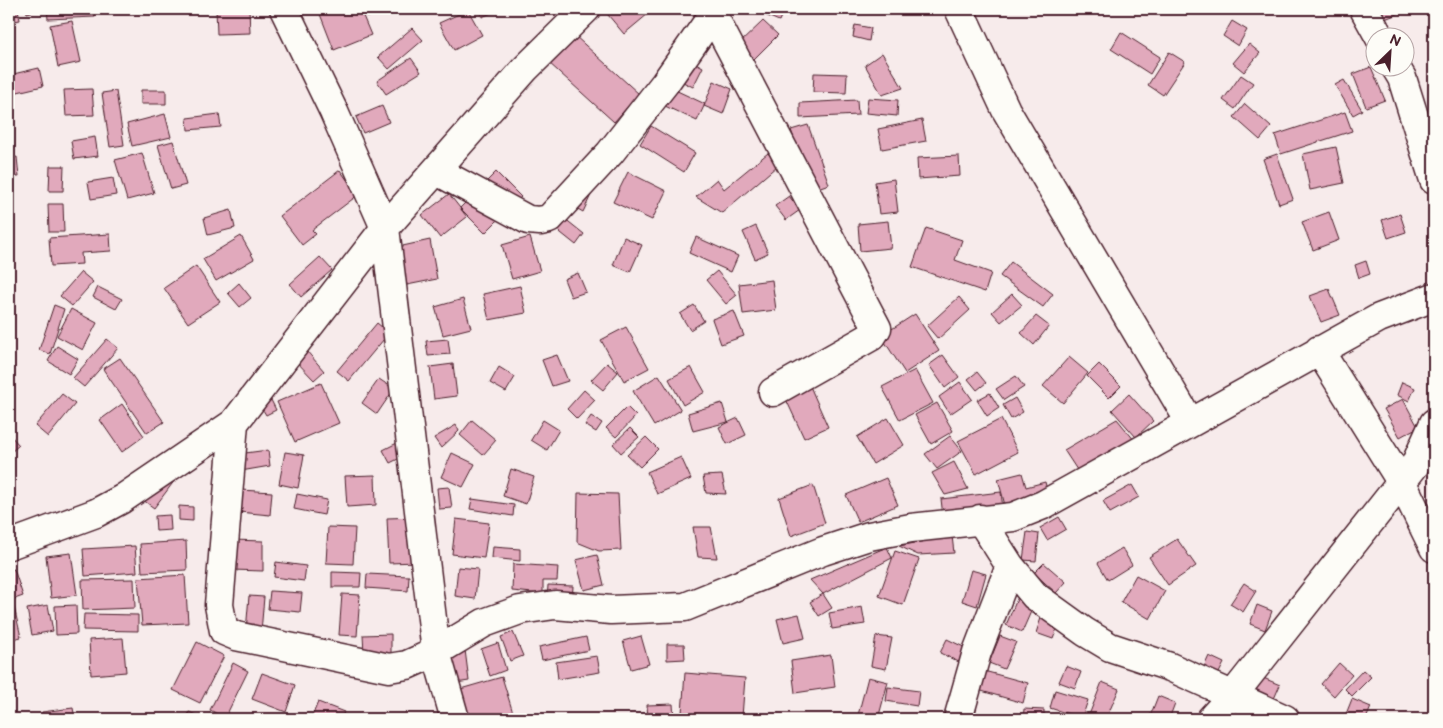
<svg xmlns="http://www.w3.org/2000/svg" width="1443" height="728" font-family="'Balsamiq Sans',sans-serif">
	<style>
		.building { fill: #e1a9bc; stroke: #4a1f2b }
		.lines { fill: none; stroke-linecap: round; stroke-linejoin: round }
		.street-casing { stroke: #4a1f2b; stroke-width: 31 }
		.street { stroke: #fdfcf7; stroke-width: 28 }
	</style>
	<rect width="100%" height="100%" fill="#f7ebeb"/>
	<filter id="ink" filterUnits="userSpaceOnUse"><feTurbulence type="fractalNoise" baseFrequency=".02" numOctaves="2"/><feDisplacementMap in="SourceGraphic" scale="10" xChannelSelector="R" yChannelSelector="G"/><feConvolveMatrix kernelMatrix="1 2 1 2 8 2 1 2 1" color-interpolation-filters="sRGB"/></filter>
	<g filter="url(#ink)">
		<path class="building" d="M9 9H18L20 20 9 22Z
			M26 9H43L27 13Z
			M47 9H95V17L48 19Z
			M216 9H249L250 33 217 34Z
			M318 9H360L371 35 334 50Z
			M366 9H390L391 13 367 17Z
			M479 9H501L482 17Z
			M603 9H654L624 34Z
			M760 9H784L779 21 758 12Z
			M1216 9H1228L1224 14Z
			M1382 9H1405V11L1385 19Z
			M468 10 482 35 454 50 439 23Z
			M72 21 81 62 58 67 50 25Z
			M763 21 778 35 754 59 739 44Z
			M1232 21 1247 30 1238 46 1223 36Z
			M855 25 871 28 869 41 853 37Z
			M412 28 423 40 389 69 378 57Z
			M1121 32 1160 57 1150 74 1111 49Z
			M574 35 639 94 614 122 548 62Z
			M1249 44 1260 53 1244 72 1233 63Z
			M1169 52 1185 62 1163 95 1148 85Z
			M882 53 903 88 882 95 865 65Z
			M411 58 421 72 386 94 377 81Z
			M692 61 703 67 693 87 681 81Z
			M1371 67 1385 100 1366 107 1353 74Z
			M39 68 43 86 9 94V75Z
			M814 73 847 74 846 93 813 92Z
			M1241 75 1253 83 1235 109 1223 100Z
			M1344 80 1362 110 1353 115 1335 85Z
			M714 81 732 89 723 114 704 106Z
			M92 89 94 115 66 116 64 90Z
			M673 89 705 104 697 121 665 106Z
			M141 90H166V104H141Z
			M116 91 124 145 110 147 102 93Z
			M868 98 898 100 897 116 866 113Z
			M857 100 858 115 800 118V103Z
			M1245 104 1271 127 1260 140 1234 117Z
			M382 106 389 122 363 133 356 117Z
			M1345 112 1352 131 1281 154 1275 135Z
			M165 114 171 137 132 146 127 124Z
			M219 114 221 127 188 130 187 118Z
			M922 120 926 141 882 149 878 129Z
			M808 125 829 184 812 190 791 130Z
			M651 126 695 153 684 172 640 144Z
			M95 137 98 156 74 159 71 141Z
			M173 141 186 185 171 189 158 145Z
			M1336 147 1344 183 1310 190 1303 154Z
			M142 153 154 193 127 200 115 160Z
			M768 153 777 166 722 213 696 197 717 179 724 189Z
			M1277 154 1293 199 1279 204 1263 159Z
			M959 156 960 176 918 179 917 158Z
			M17 157 19 177 9 176V159Z
			M50 166H64L63 191H49Z
			M340 170 358 195 312 230 316 234 302 245 280 216Z
			M496 172 521 197 485 233 460 208Z
			M628 172 666 191 652 220 613 202Z
			M113 178 116 195 91 199 88 182Z
			M894 179 898 212 879 214 875 182Z
			M9 180 13 181 9 206Z
			M579 190 591 195 583 212 571 205Z
			M449 194 467 217 440 238 422 215Z
			M789 196 800 210 786 220 775 206Z
			M48 204H63L64 232H49Z
			M231 210 235 228 208 235 204 218Z
			M1329 212 1339 240 1313 250 1302 222Z
			M1400 214 1406 232 1388 238 1382 220Z
			M564 218 584 234 576 245 556 229Z
			M888 221 891 248 860 251 858 224Z
			M756 226 768 253 755 259 743 232Z
			M926 228 962 240 955 260 991 273 985 292 912 267Z
			M110 234 111 251 81 253 82 264 51 266 49 238Z
			M241 236 254 259 216 281 203 259Z
			M530 237 540 271 512 279 502 245Z
			M624 237 642 245 630 272 613 265Z
			M696 237 738 256 731 272 689 253Z
			M430 240 437 279 407 285 398 247Z
			M320 257 332 270 301 297 290 284Z
			M1366 261 1370 274 1359 278 1355 265Z
			M1011 262 1053 294 1043 307 1000 276Z
			M196 266 220 302 188 323 164 288Z
			M717 271 737 295 726 304 706 280Z
			M81 272 93 282 72 306 60 296Z
			M578 273 586 292 571 297 564 279Z
			M772 280 776 310 743 314 739 284Z
			M239 283 251 298 240 307 228 293Z
			M520 286 526 313 489 320 483 294Z
			M98 287 122 299 116 309 93 297Z
			M1329 289 1340 315 1321 322 1310 296Z
			M1012 294 1022 305 1001 322 992 312Z
			M959 297 970 310 938 339 927 326Z
			M463 299 471 328 443 335 435 307Z
			M54 305 64 309 50 354 39 350Z
			M694 305 704 321 690 330 680 314Z
			M71 309 97 323 83 350 57 336Z
			M734 311 744 336 721 344 712 319Z
			M915 314 939 351 905 373 881 336Z
			M1036 316 1049 326 1034 345 1021 333Z
			M377 323 389 333 349 381 337 371Z
			M626 327 649 368 624 381 601 340Z
			M107 339 118 348 84 387 73 378Z
			M448 339 450 354 428 356 426 341Z
			M57 346 78 359 69 374 48 361Z
			M305 349 324 371 314 380 294 359Z
			M557 355 568 381 552 386 542 360Z
			M943 355 959 377 945 388 929 365Z
			M1069 357 1088 373 1063 403 1043 386Z
			M120 358 164 422 147 433 103 369Z
			M607 363 618 372 603 390 591 380Z
			M453 364 457 396 434 399 430 367Z
			M1099 364 1121 386 1109 398 1087 376Z
			M499 367 515 377 506 392 490 383Z
			M691 367 705 392 683 405 669 379Z
			M915 370 933 403 900 420 882 387Z
			M977 372 986 383 977 390 968 379Z
			M659 375 681 410 654 426 633 391Z
			M1016 376 1024 387 1004 400 996 389Z
			M379 379 394 389 377 414 362 403Z
			M960 382 972 399 950 414 939 397Z
			M1402 382 1415 388 1409 401 1397 395Z
			M321 383 339 423 295 442 277 402Z
			M809 384 828 427 804 438 784 395Z
			M584 390 595 400 577 419 567 409Z
			M990 393 999 408 987 416 977 400Z
			M62 394 75 404 48 437 35 426Z
			M1129 394 1153 421 1136 437 1112 410Z
			M270 398 276 410 266 415 259 403Z
			M1015 398 1023 412 1011 419 1003 405Z
			M1403 399 1418 427 1400 437 1384 409Z
			M722 403 728 422 693 431 688 413Z
			M937 403 953 431 931 444 915 415Z
			M122 404 144 436 122 452 100 420Z
			M627 407 636 416 616 437 606 428Z
			M591 416 602 423 596 432 585 425Z
			M738 418 746 435 727 444 719 427Z
			M888 418 904 445 873 464 857 437Z
			M1001 419 1018 452 976 474 958 441Z
			M1117 419 1135 441 1081 476 1064 450Z
			M472 420 496 440 483 455 460 435Z
			M543 420 559 430 547 450 531 440Z
			M456 425 459 431 441 448 434 438Z
			M630 428 639 437 621 453 613 444Z
			M9 434 19 445 10 453 9 452Z
			M950 436 962 451 937 469 925 454Z
			M646 437 658 449 640 467 627 455Z
			M397 443 404 456 390 463 383 450Z
			M268 450 270 466 241 471 238 454Z
			M285 452 304 455 298 488 279 484Z
			M452 453 475 464 463 487 441 477Z
			M681 457 691 479 657 494 647 472Z
			M954 462 968 489 945 495 932 473Z
			M511 469 534 477 526 504 503 496Z
			M164 472 175 480 154 508 143 500Z
			M1022 473 1026 487 1045 482 1049 498 1006 509 998 479Z
			M375 475 376 505 347 507 345 476Z
			M722 475 726 494 706 493 703 476Z
			M886 478 898 505 858 522 846 495Z
			M813 485 825 523 791 536 779 498Z
			M1132 485 1139 497 1110 513 1103 501Z
			M449 487 452 508 439 509 437 488Z
			M241 490 272 492 270 515 239 512Z
			M1001 492 1003 509 943 516 941 499Z
			M578 493 618 494 621 550 599 551 577 542Z
			M297 494 327 500 324 515 294 509Z
			M472 499 514 505 513 516 470 509Z
			M179 506 193 507V521L179 520Z
			M170 515 171 530 156 531 155 516Z
			M417 517 418 562 389 563 387 518Z
			M1059 517 1066 529 1047 540 1040 528Z
			M456 519 489 523 484 558 452 554Z
			M328 527 355 528 353 564 326 563Z
			M693 527H711L717 558 698 557Z
			M1027 532 1039 534 1036 561 1023 560Z
			M952 536 954 553 918 555 899 546Z
			M1177 539 1196 566 1168 585 1149 557Z
			M233 540 263 541V571L232 570Z
			M186 541 187 570 142 572 140 544Z
			M135 546 137 572 85 576 83 549Z
			M493 547 520 549V561L492 558Z
			M887 547 892 558 823 594 810 580Z
			M1122 548 1132 565 1108 580 1098 563Z
			M895 551 919 559 903 605 879 596Z
			M71 553 77 595 51 598 46 556Z
			M597 555 604 585 584 590 576 560Z
			M276 562 306 566 304 581 274 577Z
			M1044 563 1066 582 1056 593 1034 573Z
			M513 564 558 567 557 581H543V594L512 591Z
			M458 567 478 569 475 599 455 596Z
			M14 569 23 596 9 601V571Z
			M971 570 986 574 977 606 962 601Z
			M332 572 361 573 360 587H332Z
			M367 574 409 576 408 591 366 588Z
			M185 575 188 623 142 625 138 578Z
			M1136 575 1165 591 1150 619 1121 602Z
			M134 579 135 608 83 610 82 580Z
			M1244 583 1256 591 1243 612 1230 604Z
			M548 585 573 586 572 602 547 601Z
			M270 591 302 593 300 612 268 609Z
			M1020 592 1036 600 1022 632 1006 625Z
			M342 594 360 595 357 636 339 635Z
			M823 594 832 608 819 616 810 602Z
			M249 596 264 597 261 632 246 631Z
			M48 605 53 631 32 635 27 609Z
			M76 605 77 634 56 635 55 606Z
			M1257 605 1272 611 1265 630 1250 624Z
			M14 607 21 637 9 640V608Z
			M862 607 865 624 832 629 829 613Z
			M84 614 138 615V631L83 630Z
			M799 614 805 638 783 643 777 619Z
			M1042 615 1060 621 1053 639 1036 633Z
			M513 632 523 656 510 661 501 637Z
			M391 634V653H364L363 635Z
			M641 636 649 664 631 669 623 641Z
			M876 636 892 638 886 669 871 666Z
			M1000 636 1016 642 1004 669 989 663Z
			M586 637 589 650 542 660 539 647Z
			M123 638 126 672 91 675 89 640Z
			M947 639 970 650 963 664 940 653Z
			M197 642 224 656 200 703 173 690Z
			M498 643 506 670 490 676 481 649Z
			M667 644H684L685 659 667 660Z
			M465 650 469 681 456 683 452 652Z
			M831 655 835 687 795 693 791 661Z
			M597 656 600 672 558 679 556 662Z
			M1209 656 1224 663 1218 675 1203 669Z
			M233 663 248 671 225 718 210 710Z
			M1339 663 1352 675 1334 696 1321 684Z
			M1066 666 1081 672 1075 688 1059 682Z
			M1363 670 1371 677 1352 696 1345 689Z
			M984 671 1028 683 1023 703 978 690Z
			M262 673 295 685 286 712 252 699Z
			M685 673 745 678 742 717 682 713Z
			M502 677 513 713 493 719H466L457 690Z
			M868 677 888 682 878 719H857Z
			M1261 677 1280 685 1273 701 1254 693Z
			M1102 682 1119 689 1106 719H1099L1089 715Z
			M888 687 919 691 917 706 886 701Z
			M1055 690 1088 700 1082 718 1050 708Z
			M1158 696 1175 703 1169 719H1149Z
			M1352 699 1371 707 1366 719H1344Z
			M318 702 344 712 341 719H311Z
			M673 704 674 719H648L647 705Z
			M73 708 75 719H43L42 712Z
			M1024 709 1044 710V719H1023Z
			M189 712 205 719H186Z"/>
		<g class="lines">
			<defs>
				<path id="street" d="M284 9 334 112 385 228 436 652 455 719
					M959 9 1006 110 1190 422
					M1364 9 1380 38
					M713 15 877 328 872 336 773 392
					M1396 68 1402 78 1434 180
					M437 171 528 220 540 221 549 219 610 153 665 83 717 9
					M1319 350 1402 483 1434 548
					M234 423 219 605 224 631 236 636 389 668 407 665 436 652 484 623 520 610 555 605 611 610 685 607 823 551 869 536 911 528 1013 517 1043 505 1379 318 1434 297
					M980 519 1010 566 1035 596 1085 632 1110 647 1170 667 1285 719
					M9 545 96 513 122 499 234 423 385 228 525 69 586 9
					M958 719 977 652 1010 566
					M1211 719 1233 695 1415 465 1434 423"/>
			</defs>
			<use href="#street" class="street-casing"/>
			<use href="#street" class="street"/>
		</g>
	</g>
	<rect width="1443" height="728" fill="none" stroke="#fdfcf7" stroke-width="30"/>
	<rect x="15" y="15" width="1413" height="698" fill="none" stroke="#4a1f2b" stroke-width="2" filter="url(#ink)"/>
	<g transform="translate(1390 52) rotate(25)"><circle r="24" fill="#fdfcf7" stroke="#b5a4a5"/>
	<path d="M0-4L9 19L0 12L-9 19Z" fill="#4a1f2b"/>
	<text y="-8" font-size="14" font-weight="bold" text-anchor="middle" fill="#4a1f2b">N</text>
	</g>
</svg>
